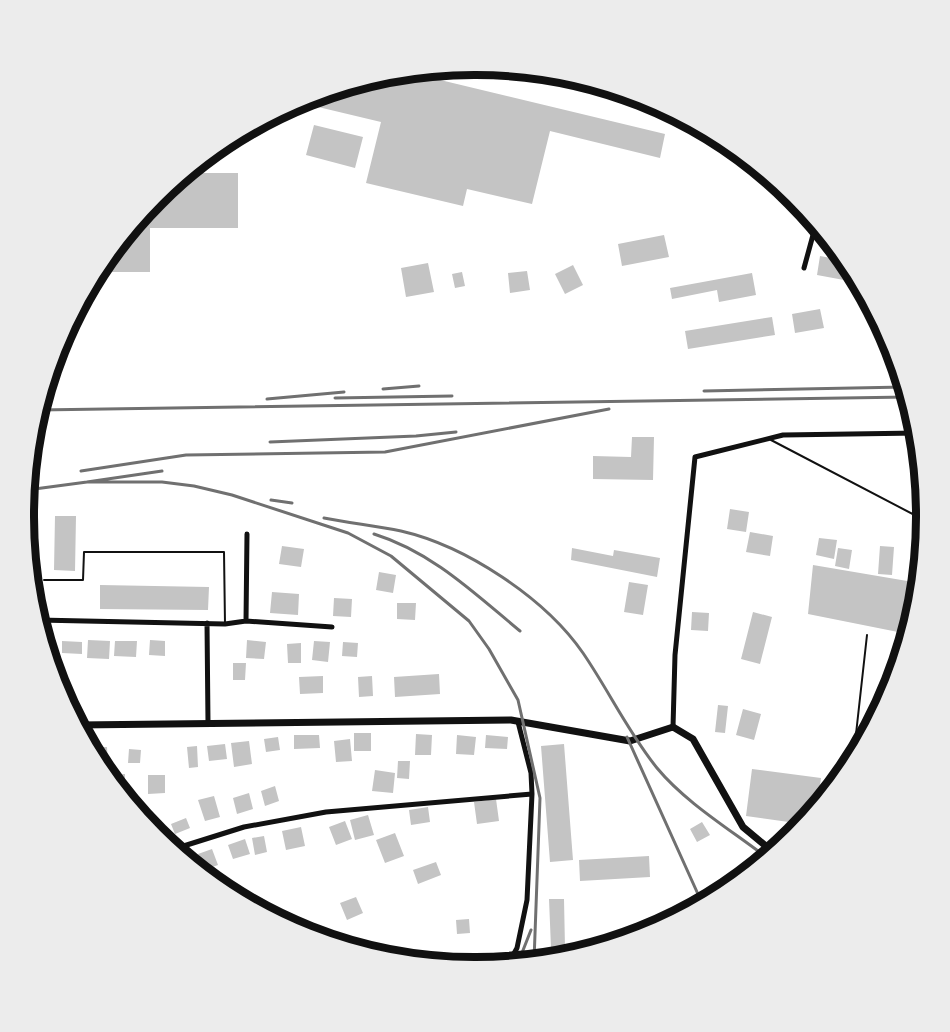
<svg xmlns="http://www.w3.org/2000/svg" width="950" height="1032" font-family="'Noto Sans',sans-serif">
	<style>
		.building { fill: #c4c4c4 }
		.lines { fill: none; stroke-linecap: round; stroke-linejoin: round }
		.service { stroke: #111; stroke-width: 2 }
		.minor { stroke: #111; stroke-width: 5 }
		.tertiary { stroke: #111; stroke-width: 7 }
		.rail { stroke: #707070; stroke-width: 3 }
		.rim { fill: none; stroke: #111; stroke-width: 8 }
	</style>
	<rect width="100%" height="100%" fill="#fff"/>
	<path class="building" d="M407 72 665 134 660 158 550 131 532 204 467 189 463 206 366 183 381 122 314 106 317 95 387 74Z
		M270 117 267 131 250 128Z
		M314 125 363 137 355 168 306 155Z
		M186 173H238V228H150V272H96L131 228H138V219L156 197Z
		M664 235 669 257 622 266 618 244Z
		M820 256 847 261 860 283 817 275Z
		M428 263 434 292 406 297 401 268Z
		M573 265 583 285 565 294 555 274Z
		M527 271 530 290 510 293 508 273Z
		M462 272 465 286 455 288 452 274Z
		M752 273 756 295 719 302 717 290 672 299 670 288Z
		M820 309 824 328 795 333 792 314Z
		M772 317 775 335 688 349 685 331Z
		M632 437H654L653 480 593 479V456L631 457Z
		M730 509 749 512 746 532 727 529Z
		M55 516H76L75 571 54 570Z
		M750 532 773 536 770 556 746 552Z
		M819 538 837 540 834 559 816 555Z
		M282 546 304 549 301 567 279 564Z
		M880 546 894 547 892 575 878 574Z
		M572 548 613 556 614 550 660 558 657 577 571 560Z
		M838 548 852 550 849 569 835 566Z
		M813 565 919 583 917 604 908 634 808 614Z
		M379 572 396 575 393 593 376 590Z
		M629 582 648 585 643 615 624 612Z
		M100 585 209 587 208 610 100 609Z
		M272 592 299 594 298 615 270 613Z
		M334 598 352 599 351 617 333 616Z
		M397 603H416L415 620 397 619Z
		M692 612 709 613 708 631 691 630Z
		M753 612 772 617 760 664 741 659Z
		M88 640 110 641 109 659 87 658Z
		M150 640 165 641V656L149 655Z
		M247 640 266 642 264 659 246 658Z
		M62 641 82 642V654L62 653Z
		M115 641H137L136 657 114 656Z
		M314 641 330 642 328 662 312 660Z
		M44 642H54V660H50Z
		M343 642 358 643 357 657 342 656Z
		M301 643V663H288L287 644Z
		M233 663H246L245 680H233Z
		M439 674 440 694 395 697 394 677Z
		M323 676V693L300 694 299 677Z
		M372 676 373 696 359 697 358 677Z
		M718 705 728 706 725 733 715 732Z
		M743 709 761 714 754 740 736 735Z
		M354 733H371V751H354Z
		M416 734 432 735 431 755H415Z
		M294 735H319L320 748 294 749Z
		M457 735 476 737 474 755 456 754Z
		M486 735 508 737 507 749 485 748Z
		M278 737 280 750 266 752 264 739Z
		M350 739 352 761 336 762 334 741Z
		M249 741 252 764 234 767 231 743Z
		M225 744 227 759 209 761 207 746Z
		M564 744 573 860 550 862 541 746Z
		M197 746 198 767 189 768 187 747Z
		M90 747H107L108 765 99 766Z
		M129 749 141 750 140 763H128Z
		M398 761H410L409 779 397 778Z
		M752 769 821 778 817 806 803 824 746 816Z
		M375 770 395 773 393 793 372 791Z
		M125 774V795H123L107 775Z
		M148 775H165V793L148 794Z
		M275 786 279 801 265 806 261 791Z
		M249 793 253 809 237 814 233 798Z
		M214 796 220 817 205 821 198 800Z
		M496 799 499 821 477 824 474 802Z
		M428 807 430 822 411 825 409 810Z
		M368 815 374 835 355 840 350 820Z
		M186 818 190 828 175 834 171 824Z
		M345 821 352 839 336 845 329 827Z
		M158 822 165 842 148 826Z
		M702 822 710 835 697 842 690 829Z
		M301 827 305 846 286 850 282 831Z
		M395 833 404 856 385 863 376 840Z
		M264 836 267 852 255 855 252 838Z
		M245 839 250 854 233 859 228 845Z
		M212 849 218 865 204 870 198 854Z
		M649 856 650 877 580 881 579 860Z
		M436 862 441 875 418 884 413 870Z
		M356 897 363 913 347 920 340 903Z
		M549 899H564L565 948H551Z
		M469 919 470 933 457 934 456 920Z
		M478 954 480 966 457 965 456 957Z"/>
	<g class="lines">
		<path class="service" d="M771 440 926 521
			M44 580H83L84 552H224L225 624
			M853 761 867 635
			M655 923 659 927"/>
		<path class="minor" d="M804 268 816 224
			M38 620 225 624 246 621 332 627
			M246 621 247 534
			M207 623 208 723
			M673 727 675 655 695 457 783 435 918 433
			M174 849 244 827 326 812 532 794
			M766 858 768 849
			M390 959 418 953 426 962
			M508 964 517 948 527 900 532 794 531 773 518 722"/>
		<path class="tertiary" d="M78 725 511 720 630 741 673 727 693 739 743 827 773 852"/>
		<path class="rail" d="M383 389 419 386
			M704 391 905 387
			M335 398 452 396
			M267 399 344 392
			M38 410 908 397
			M270 442 416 436 456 432
			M81 471 186 455 385 452 609 409
			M162 471 87 482H162L194 486 232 495 348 533 391 556 469 621 489 649 518 700 540 798 534 961
			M27 490 87 482
			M271 500 292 503
			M324 518C350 523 376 526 401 531 466 546 545 598 583 653 609 691 628 732 657 768 686 803 731 830 766 857
			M374 534C432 552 474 593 520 631
			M627 737 702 903
			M518 963 531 930"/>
	</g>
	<path d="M0 0H950V1032H0ZM474 75H476A440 440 0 0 1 916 515V517A440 440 0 0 1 476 957H474A440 440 0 0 1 34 517V515A440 440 0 0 1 474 75Z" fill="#ececec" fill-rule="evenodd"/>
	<path class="rim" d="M474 75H476A440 440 0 0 1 916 515V517A440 440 0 0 1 476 957H474A440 440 0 0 1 34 517V515A440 440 0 0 1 474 75Z"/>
</svg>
